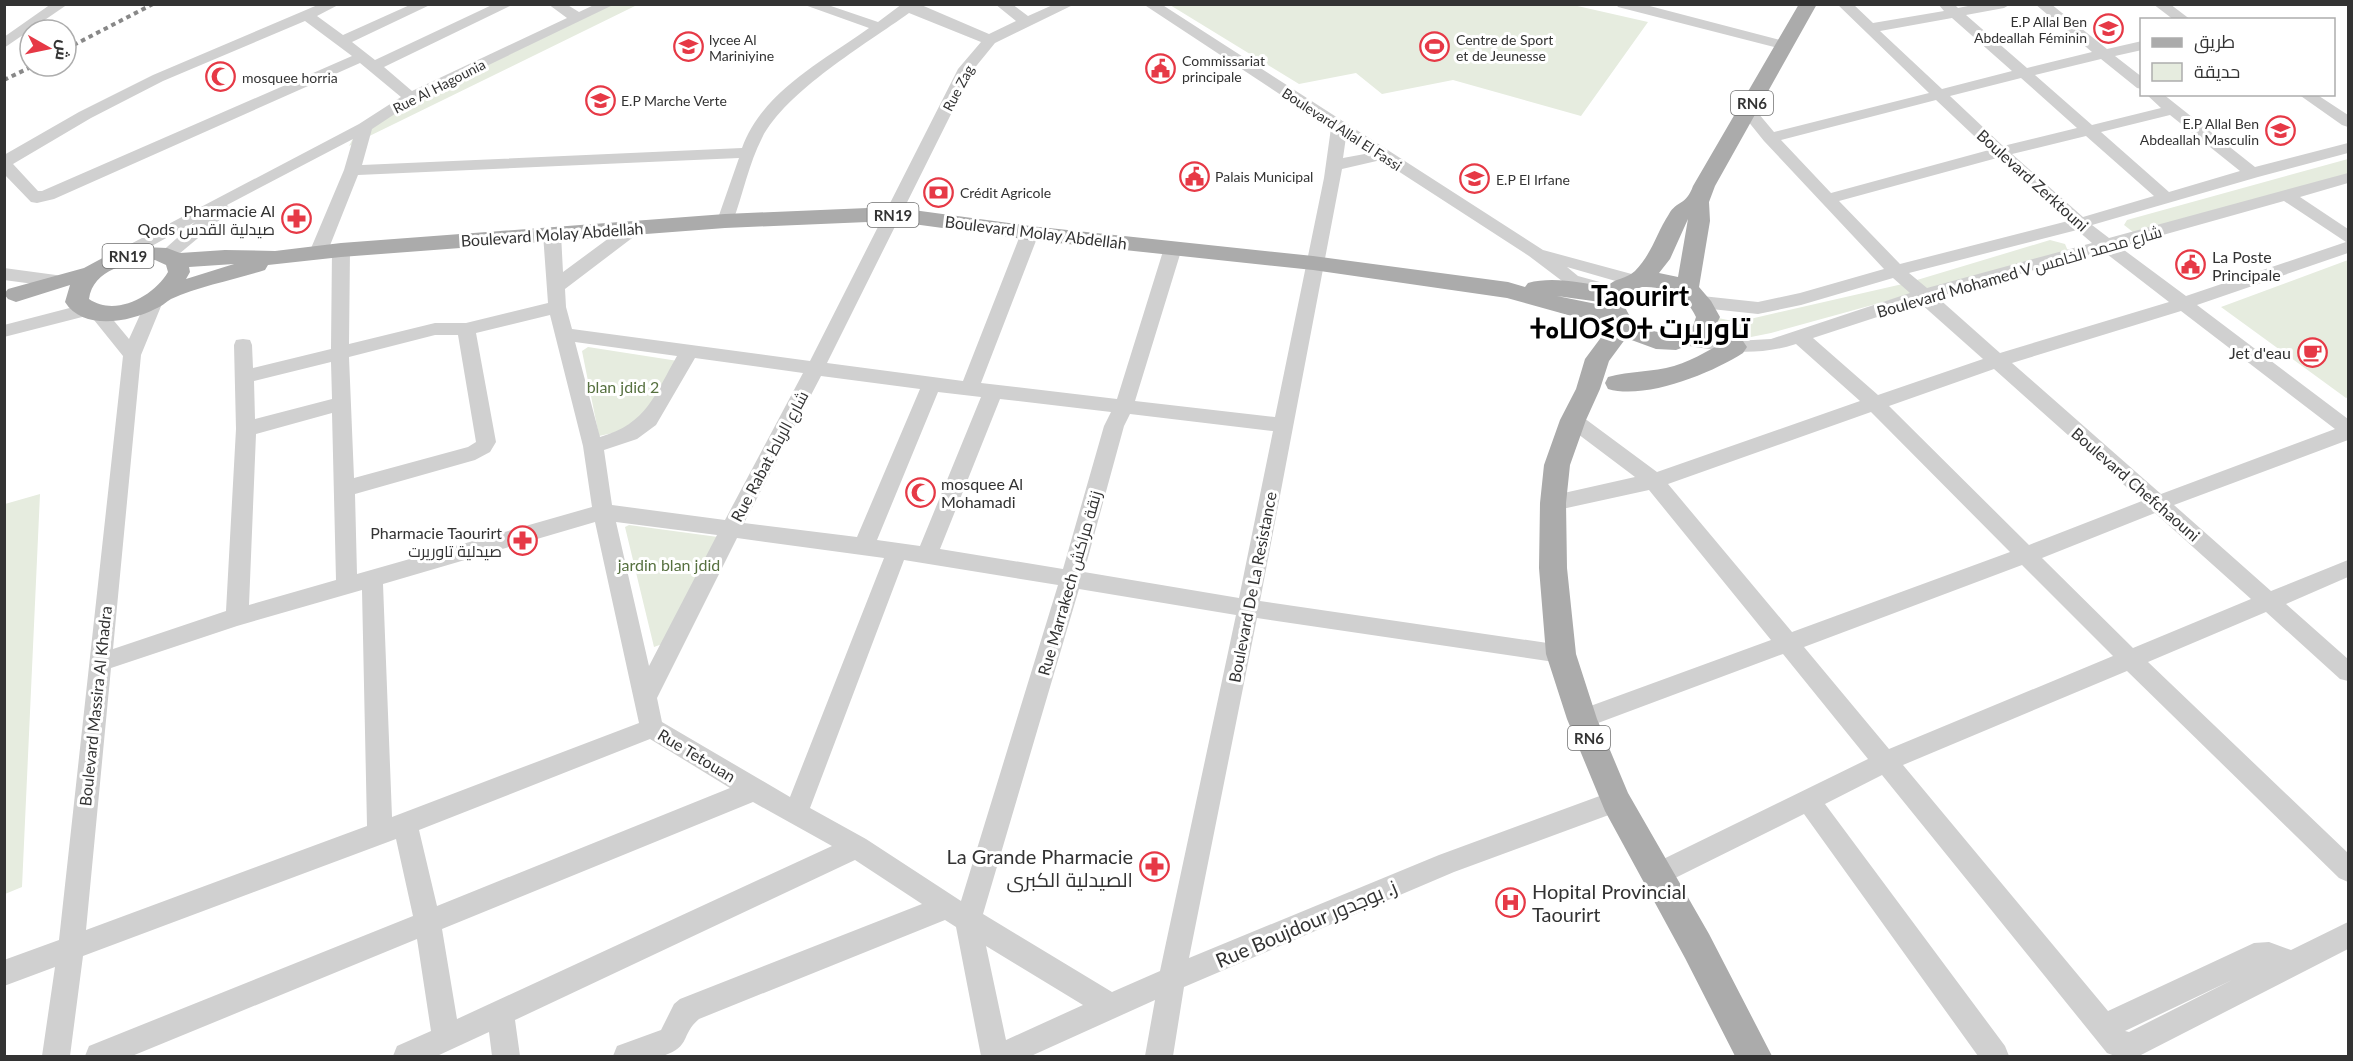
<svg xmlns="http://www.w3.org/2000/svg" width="2353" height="1061" font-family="Lato,Cairo,'Noto Sans Tifinagh',sans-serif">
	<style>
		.green { fill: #e6ecdf }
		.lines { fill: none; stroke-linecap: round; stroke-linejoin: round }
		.minor { fill: #d0d0d0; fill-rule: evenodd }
		.major { fill: #ababab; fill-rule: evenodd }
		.rail { stroke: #888; stroke-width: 4; stroke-dasharray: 4.5 4; stroke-linecap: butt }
		.labels { text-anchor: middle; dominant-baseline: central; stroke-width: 6; stroke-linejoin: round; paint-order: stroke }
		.far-poi-label { font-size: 14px; fill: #333; stroke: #fff; text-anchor: start }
		.far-street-label { font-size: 14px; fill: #333; stroke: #fff }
		.shield { fill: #fff; stroke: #707070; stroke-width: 1.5 }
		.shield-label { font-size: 15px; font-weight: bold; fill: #333 }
		.street-label { font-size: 16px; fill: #333; stroke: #fff }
		.poi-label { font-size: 16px; fill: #333; stroke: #fff; text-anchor: end }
		.park-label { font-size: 16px; fill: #56703f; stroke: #fff }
		.near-poi-label { font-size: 20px; fill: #333; stroke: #fff; text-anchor: end }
		.near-street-label { font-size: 20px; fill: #333; stroke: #fff }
		.town-label { font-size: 28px; font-weight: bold; fill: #000; stroke: #fff }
	</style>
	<rect width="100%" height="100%" fill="#fff"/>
	<path class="green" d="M611 5H637L349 146 359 127Z
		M1573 5 1648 22 1581 116 1453 80 1382 94 1356 73 1299 84 1170 5Z
		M2348 159V175L2143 233 2133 232 2124 225 2127 220Z
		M2050 240 2065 244 2068 251 1771 333 1706 346 1703 315 1728 320 1750 319 1907 283Z
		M2348 260V397L2346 398 2221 307Z
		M588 347 678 361 640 427 599 436 582 351Z
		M40 494 22 887 5 894V504Z
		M629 525 718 537 665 643 654 647 625 527Z"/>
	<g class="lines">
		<path class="minor" d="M51 4H68L4 48V37Z
			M320 4H340L317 16 343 35 412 4H432L352 42 375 60 494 4H514L384 67 412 91 567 18 548 4H566L579 12 596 4H615L416 100 372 129 362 165 742 148C762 92 823 61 869 28L802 4H825L878 22 902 4H919L989 34 1016 21 995 4H1012L1028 16 1055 4H1075L995 43 973 70 827 363 963 381 1021 233 1024 229H1036L1039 233 981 383 1117 399 1164 248 1167 244H1179L1182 248 1135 401 1275 417 1324 178 1331 128 1143 4H1161L1543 250 1639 276 1642 280 1639 284 1633 286 1567 267 1578 276 1618 287 1621 291 1618 295 1612 297 1566 284 1529 256 1381 160 1342 169 1260 601 1561 645 1569 647 1572 654 1569 661 1561 663 1257 618 1189 958 1439 855 1616 790 1625 793 1628 801 1625 809 1454 872 1184 987 1173 1056H1145L1155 1000 1031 1056H981L956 927 945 920 699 1019C680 1035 692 1046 663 1056H613L617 1046 661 1030 674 1004 680 999 922 904 855 860 515 1020 520 1056H492L489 1032 437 1056H393L397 1046 431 1031 417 939 132 1056H85L89 1046 413 916 396 839 83 956 70 1056H42L55 967 4 986V960L59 940 123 356 90 315 4 337V325L85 304 91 306 94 309 105 310 129 339 149 295H161L164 299 141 355 113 649 226 611 236 429 234 345 236 340 243 339 250 340 252 345 253 368 331 349 332 250 335 246H347L350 250 349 344 435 323H466L548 303 543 234 546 230H558L561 234 563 272 628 224H640L643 228 640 232 565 289 566 307 572 329 810 361 958 69 981 42 909 13C866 44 786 91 762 138 749 163 743 194 733 221L731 225H719L717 221 739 158 358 175 327 253 324 257H312L309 253 344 170 353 139 227 205 230 209 228 213 173 259H161L158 255 195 222 114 267H102L99 263 102 259 359 124 401 97 360 63 54 199 37 203 31 202 4 174V155L79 112 153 75ZM305 21 352 56 42 191H38L13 164 91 118 163 81ZM1346 137 1370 153 1343 158ZM550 315 583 446 592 507 357 574 355 494 475 460 490 452 496 442 476 333ZM435 335H458L476 442 468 447 354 478 349 357ZM575 342 677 356C655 394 647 424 600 437ZM695 358 803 373 725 520 612 505 604 450 637 439 656 425ZM331 362 332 399 255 419 254 381ZM821 376 920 389 857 537 744 523ZM938 392 981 397 920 546 877 540ZM1000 399 1111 412 1104 426 1063 569 940 549ZM332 413 336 580 249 605 256 434ZM1130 414 1273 431 1239 598 1084 572 1124 426ZM595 522 639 723 392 817 383 584ZM616 522 717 535 649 666ZM737 538 884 558 790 797 662 722 657 698ZM904 560 1058 585 961 901 866 839 810 808ZM1079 589 1236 615 1160 971 1112 992 983 914ZM362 590 367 826 86 930 111 668 237 626ZM650 739 730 788 437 906 419 830ZM753 802 832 846 457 1019 442 929ZM986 946 1083 1005 1006 1040Z
			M1616 4H1642L1791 43 1793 46 1786 50 1618 7Z
			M1837 4H1853L1873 23 1944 11 1938 4H1954L1958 8 1978 4H2011L2004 8 1966 15 2027 68 2092 52 2035 4H2051L2107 49 2142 41V50L2115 56 2142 77V89L2137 88 2101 59 2035 75 2092 125 2161 108 2146 94H2163L2255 167 2348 143V153L2258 177 2092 225 2109 238 2348 173V183L2300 197 2348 229V253L2197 305 2348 419V440L2174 505 2271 591 2348 560V577L2286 604 2348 659V681L2340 679 2266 612 2148 662 2348 853V882L2339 878 2127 671 1903 765 2108 1011 2254 943 2269 942 2291 950 2348 922V949L2139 1056H2115L2107 1053 1882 775 1825 804 2005 1046 2009 1056H1978L1804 814 1665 883 1656 887 1647 883 1643 875 1647 867 1868 759 1783 654 1582 729 1574 726 1570 719 1574 712 1771 640 1649 490 1553 511 1546 509 1543 503 1546 497 1635 477 1566 425 1563 420 1566 415 1573 413 1580 415 1657 472 1860 401 1796 344C1759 356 1727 352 1689 346L1682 344 1680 340 1682 336 1689 334 1735 341 1771 339 1910 293 1893 278 1801 305 1758 314 1702 308 1696 306 1693 302 1696 298 1702 296 1758 302 1800 293 1884 269 1764 141 1739 110 1747 105 1753 107 1774 132 1929 93ZM1952 18 2012 71 1942 89 1880 31ZM2021 78 2077 128 2003 146 1950 96ZM1936 100 1989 150 1831 193 1781 140ZM2170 115 2240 171 2169 192 2101 132ZM2086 136 2154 196 2083 217 2012 154ZM1997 158 2068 221 1900 264 1839 201ZM2284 201 2346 242 2186 296 2120 247ZM2077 230 2092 243 1927 288 1909 273ZM2103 251 2169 302 2000 353 1937 297ZM1920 303 1983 359 1878 395 1813 338ZM2181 311 2335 429 2161 494 2012 363ZM1994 369 2142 501 2029 545 1889 406ZM1871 412 2010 552 1792 632 1668 484ZM2155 513 2251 599 2133 648 2042 558ZM2022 565 2113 656 1889 749 1804 647ZM2232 980 2129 1032 2125 1031Z
			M2153 4H2170L2191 20H2174Z
			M2298 94H2316L2348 115V127L2342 125Z
			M4 268 56 275 62 277 65 281 62 285 56 287 4 280Z"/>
		<path class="major" d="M1799 4H1817L1715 186 1709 202 1710 221 1699 287 1711 301 1720 317 1710 337 1676 350 1656 349 1626 338 1609 361 1600 389 1586 420 1570 465 1566 503 1567 568 1576 654 1597 719 1628 793 1709 934 1772 1056H1735L1685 958 1605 811 1567 719 1546 654 1539 568 1540 503 1544 465 1560 420 1576 389 1585 359 1611 324 1609 322 1568 315 1507 298 1313 270 1030 240 891 221 725 228 341 257 268 265 265 270C234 280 200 286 171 299 166 302 161 307 155 309 130 322 83 331 65 302L70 285 16 302 8 299 4 294 8 289 84 268 110 254 144 247 167 248 180 253 225 250 275 251 341 243 725 214 891 207 1030 226 1313 256 1508 282 1525 287 1528 283C1553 276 1582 283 1607 287 1614 278 1627 279 1635 271 1653 252 1656 234 1669 214 1677 200 1686 206 1693 186ZM1688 219 1678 277 1659 273 1670 259ZM155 260 166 265 168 272C153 297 115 317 89 299 93 269 129 262 155 260ZM234 264 186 279 190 272 189 267ZM1642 287C1667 287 1685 294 1696 317L1693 326C1667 341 1628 331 1623 299L1628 292ZM1557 296 1600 302 1601 305Z
			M1735 339 1743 341 1747 347 1743 353C1712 373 1646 400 1608 389L1605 383 1608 377C1630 371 1653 372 1674 366 1696 360 1714 345 1735 339Z"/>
		<path class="rail" d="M66 49 153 4
			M4 80 33 66"/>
	</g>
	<defs>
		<symbol id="school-ring" viewBox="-11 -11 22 22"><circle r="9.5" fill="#fff" stroke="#e63946" stroke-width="1.5"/><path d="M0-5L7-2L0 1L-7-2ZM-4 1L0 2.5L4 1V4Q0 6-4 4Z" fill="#e63946"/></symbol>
		<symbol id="stadium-ring" viewBox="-11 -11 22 22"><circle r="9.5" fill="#fff" stroke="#e63946" stroke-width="1.5"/><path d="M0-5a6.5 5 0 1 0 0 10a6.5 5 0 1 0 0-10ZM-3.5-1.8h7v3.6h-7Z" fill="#e63946"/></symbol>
		<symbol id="civic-ring" viewBox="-11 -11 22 22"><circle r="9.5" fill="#fff" stroke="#e63946" stroke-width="1.5"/><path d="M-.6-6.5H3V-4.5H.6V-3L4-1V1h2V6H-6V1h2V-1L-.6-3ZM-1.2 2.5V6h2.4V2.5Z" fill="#e63946"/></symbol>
		<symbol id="mosque-ring" viewBox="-11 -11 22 22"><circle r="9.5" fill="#fff" stroke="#e63946" stroke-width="1.5"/><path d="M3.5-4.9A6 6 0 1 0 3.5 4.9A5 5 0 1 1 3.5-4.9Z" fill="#e63946"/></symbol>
		<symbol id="bank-ring" viewBox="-11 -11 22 22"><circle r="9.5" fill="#fff" stroke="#e63946" stroke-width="1.5"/><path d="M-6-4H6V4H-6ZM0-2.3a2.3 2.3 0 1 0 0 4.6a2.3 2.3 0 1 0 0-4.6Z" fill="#e63946"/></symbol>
		<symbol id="pharmacy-ring" viewBox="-11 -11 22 22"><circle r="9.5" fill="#fff" stroke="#e63946" stroke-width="1.5"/><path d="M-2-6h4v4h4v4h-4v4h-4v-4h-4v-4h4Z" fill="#e63946"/></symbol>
		<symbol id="cafe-ring" viewBox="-11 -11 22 22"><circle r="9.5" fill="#fff" stroke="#e63946" stroke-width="1.5"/><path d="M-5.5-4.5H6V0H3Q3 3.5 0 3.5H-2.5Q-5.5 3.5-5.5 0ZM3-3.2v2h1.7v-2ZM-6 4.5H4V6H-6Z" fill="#e63946"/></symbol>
		<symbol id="hospital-ring" viewBox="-11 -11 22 22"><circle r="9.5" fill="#fff" stroke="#e63946" stroke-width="1.5"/><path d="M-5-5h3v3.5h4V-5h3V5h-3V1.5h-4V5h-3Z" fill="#e63946"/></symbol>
	</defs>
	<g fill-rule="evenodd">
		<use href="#school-ring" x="2092" y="12" width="33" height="33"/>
		<use href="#school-ring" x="672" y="30" width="33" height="33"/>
		<use href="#stadium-ring" x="1418" y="30" width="33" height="33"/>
		<use href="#civic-ring" x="1144" y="52" width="33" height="33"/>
		<use href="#mosque-ring" x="204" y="60" width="33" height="33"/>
		<use href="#school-ring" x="584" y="84" width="33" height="33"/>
		<use href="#school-ring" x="2264" y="114" width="33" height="33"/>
		<use href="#civic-ring" x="1178" y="160" width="33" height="33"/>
		<use href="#school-ring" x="1458" y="162" width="33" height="33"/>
		<use href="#bank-ring" x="922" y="176" width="33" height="33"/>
		<use href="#pharmacy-ring" x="280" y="202" width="33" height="33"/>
		<use href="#civic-ring" x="2174" y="248" width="33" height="33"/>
		<use href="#cafe-ring" x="2296" y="336" width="33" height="33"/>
		<use href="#mosque-ring" x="904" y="476" width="33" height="33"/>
		<use href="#pharmacy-ring" x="506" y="524" width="33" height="33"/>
		<use href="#pharmacy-ring" x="1138" y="850" width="33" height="33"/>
		<use href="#hospital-ring" x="1494" y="886" width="33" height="33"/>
	</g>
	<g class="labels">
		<g class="far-poi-label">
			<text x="2087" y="21" text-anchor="end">E.P Allal Ben<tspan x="2087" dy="16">Abdeallah Féminin</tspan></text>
			<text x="709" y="39">lycee Al<tspan x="709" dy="16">Mariniyine</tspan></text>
			<text x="1456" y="39">Centre de Sport<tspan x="1456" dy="16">et de Jeunesse</tspan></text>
			<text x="1182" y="60">Commissariat<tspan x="1182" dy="16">principale</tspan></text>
			<text x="242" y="77">mosquee horria</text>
			<text x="621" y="100">E.P Marche Verte</text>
			<text x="2259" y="123" text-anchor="end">E.P Allal Ben<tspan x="2259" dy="16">Abdeallah Masculin</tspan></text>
			<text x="1215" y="176">Palais Municipal</text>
			<text x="1496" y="179">E.P El Irfane</text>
			<text x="960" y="192">Crédit Agricole</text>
		</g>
		<g class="far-street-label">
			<text transform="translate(439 86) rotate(-27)">Rue Al Hagounia</text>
			<text transform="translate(958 88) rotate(-62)">Rue Zag</text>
			<text transform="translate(1342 129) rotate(33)">Boulevard Allal El Fassi</text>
		</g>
		<g class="shield">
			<rect x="1731" y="91" width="42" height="24" rx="4.5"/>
			<rect x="867.5" y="203" width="51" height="24" rx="4.5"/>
			<rect x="102.5" y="244" width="51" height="24" rx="4.5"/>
			<rect x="1568" y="726" width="42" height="24" rx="4.5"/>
		</g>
		<g class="shield-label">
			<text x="1752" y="103">RN6</text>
			<text x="893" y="215">RN19</text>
			<text x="128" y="256">RN19</text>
			<text x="1589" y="738">RN6</text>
		</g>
		<g class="street-label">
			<text transform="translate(2033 180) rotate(42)">Boulevard Zerktouni</text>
			<text transform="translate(1036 232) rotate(7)">Boulevard Molay Abdellah</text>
			<text transform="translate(552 234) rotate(-4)">Boulevard Molay Abdellah</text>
			<text transform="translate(2019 271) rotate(-16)">Boulevard Mohamed V شارع محمد الخامس</text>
			<text transform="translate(769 456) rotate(-62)">Rue Rabat شارع الرباط</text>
			<text transform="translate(2136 484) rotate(41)">Boulevard Chefchaouni</text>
			<text transform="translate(1069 583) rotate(-74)">Rue Marrakech زنقة مراكش</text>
			<text transform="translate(1252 587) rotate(-79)">Boulevard De La Resistance</text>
			<text transform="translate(95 706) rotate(-84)">Boulevard Massira Al Khadra</text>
			<text transform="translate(697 755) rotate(31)">Rue Tetouan</text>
		</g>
		<g class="poi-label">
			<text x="275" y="210">Pharmacie Al<tspan x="275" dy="18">Qods صيدلية القدس</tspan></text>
			<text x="2212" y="256" text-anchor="start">La Poste<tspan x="2212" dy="18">Principale</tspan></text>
			<text x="2291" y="352">Jet d'eau</text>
			<text x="941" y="483" text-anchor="start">mosquee Al<tspan x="941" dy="18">Mohamadi</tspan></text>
			<text x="502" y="532">Pharmacie Taourirt<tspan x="502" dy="18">صيدلية تاوريرت</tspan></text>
		</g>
		<g class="park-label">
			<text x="623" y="386">blan jdid 2</text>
			<text x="669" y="564">jardin blan jdid</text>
		</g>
		<g class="near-poi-label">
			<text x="1133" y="856">La Grande Pharmacie<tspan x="1133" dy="23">الصيدلية الكبرى</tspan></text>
			<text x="1532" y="891" text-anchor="start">Hopital Provincial<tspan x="1532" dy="23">Taourirt</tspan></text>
		</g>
		<g class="near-street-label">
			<text transform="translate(1306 923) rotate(-23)">Rue Boujdour ز. بوجدور</text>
		</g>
		<g class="town-label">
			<text x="1640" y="295">Taourirt<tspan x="1640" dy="32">ⵜⴰⵡⵔⵉⵔⵜ تاوريرت</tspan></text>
		</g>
	</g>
	<rect width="2353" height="1061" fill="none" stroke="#333333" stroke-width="12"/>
	<rect x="2140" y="18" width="195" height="78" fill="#ffffff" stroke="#adadad" stroke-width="1.5"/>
	<rect x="2152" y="38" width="30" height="9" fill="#ababab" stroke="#adadad" stroke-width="1.5"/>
	<text x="2194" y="48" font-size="18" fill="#333333">طريق</text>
	<rect x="2152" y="63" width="30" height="18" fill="#e6ecdf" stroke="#adadad" stroke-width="1.5"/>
	<text x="2194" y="78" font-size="18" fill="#333333">حديقة</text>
	<g transform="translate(48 48) rotate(99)"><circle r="28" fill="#ffffff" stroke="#adadad" stroke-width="1.5"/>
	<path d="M0-4.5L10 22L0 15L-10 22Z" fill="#e63946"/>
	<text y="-9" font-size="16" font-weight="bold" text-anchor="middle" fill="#333333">ش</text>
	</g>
</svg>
